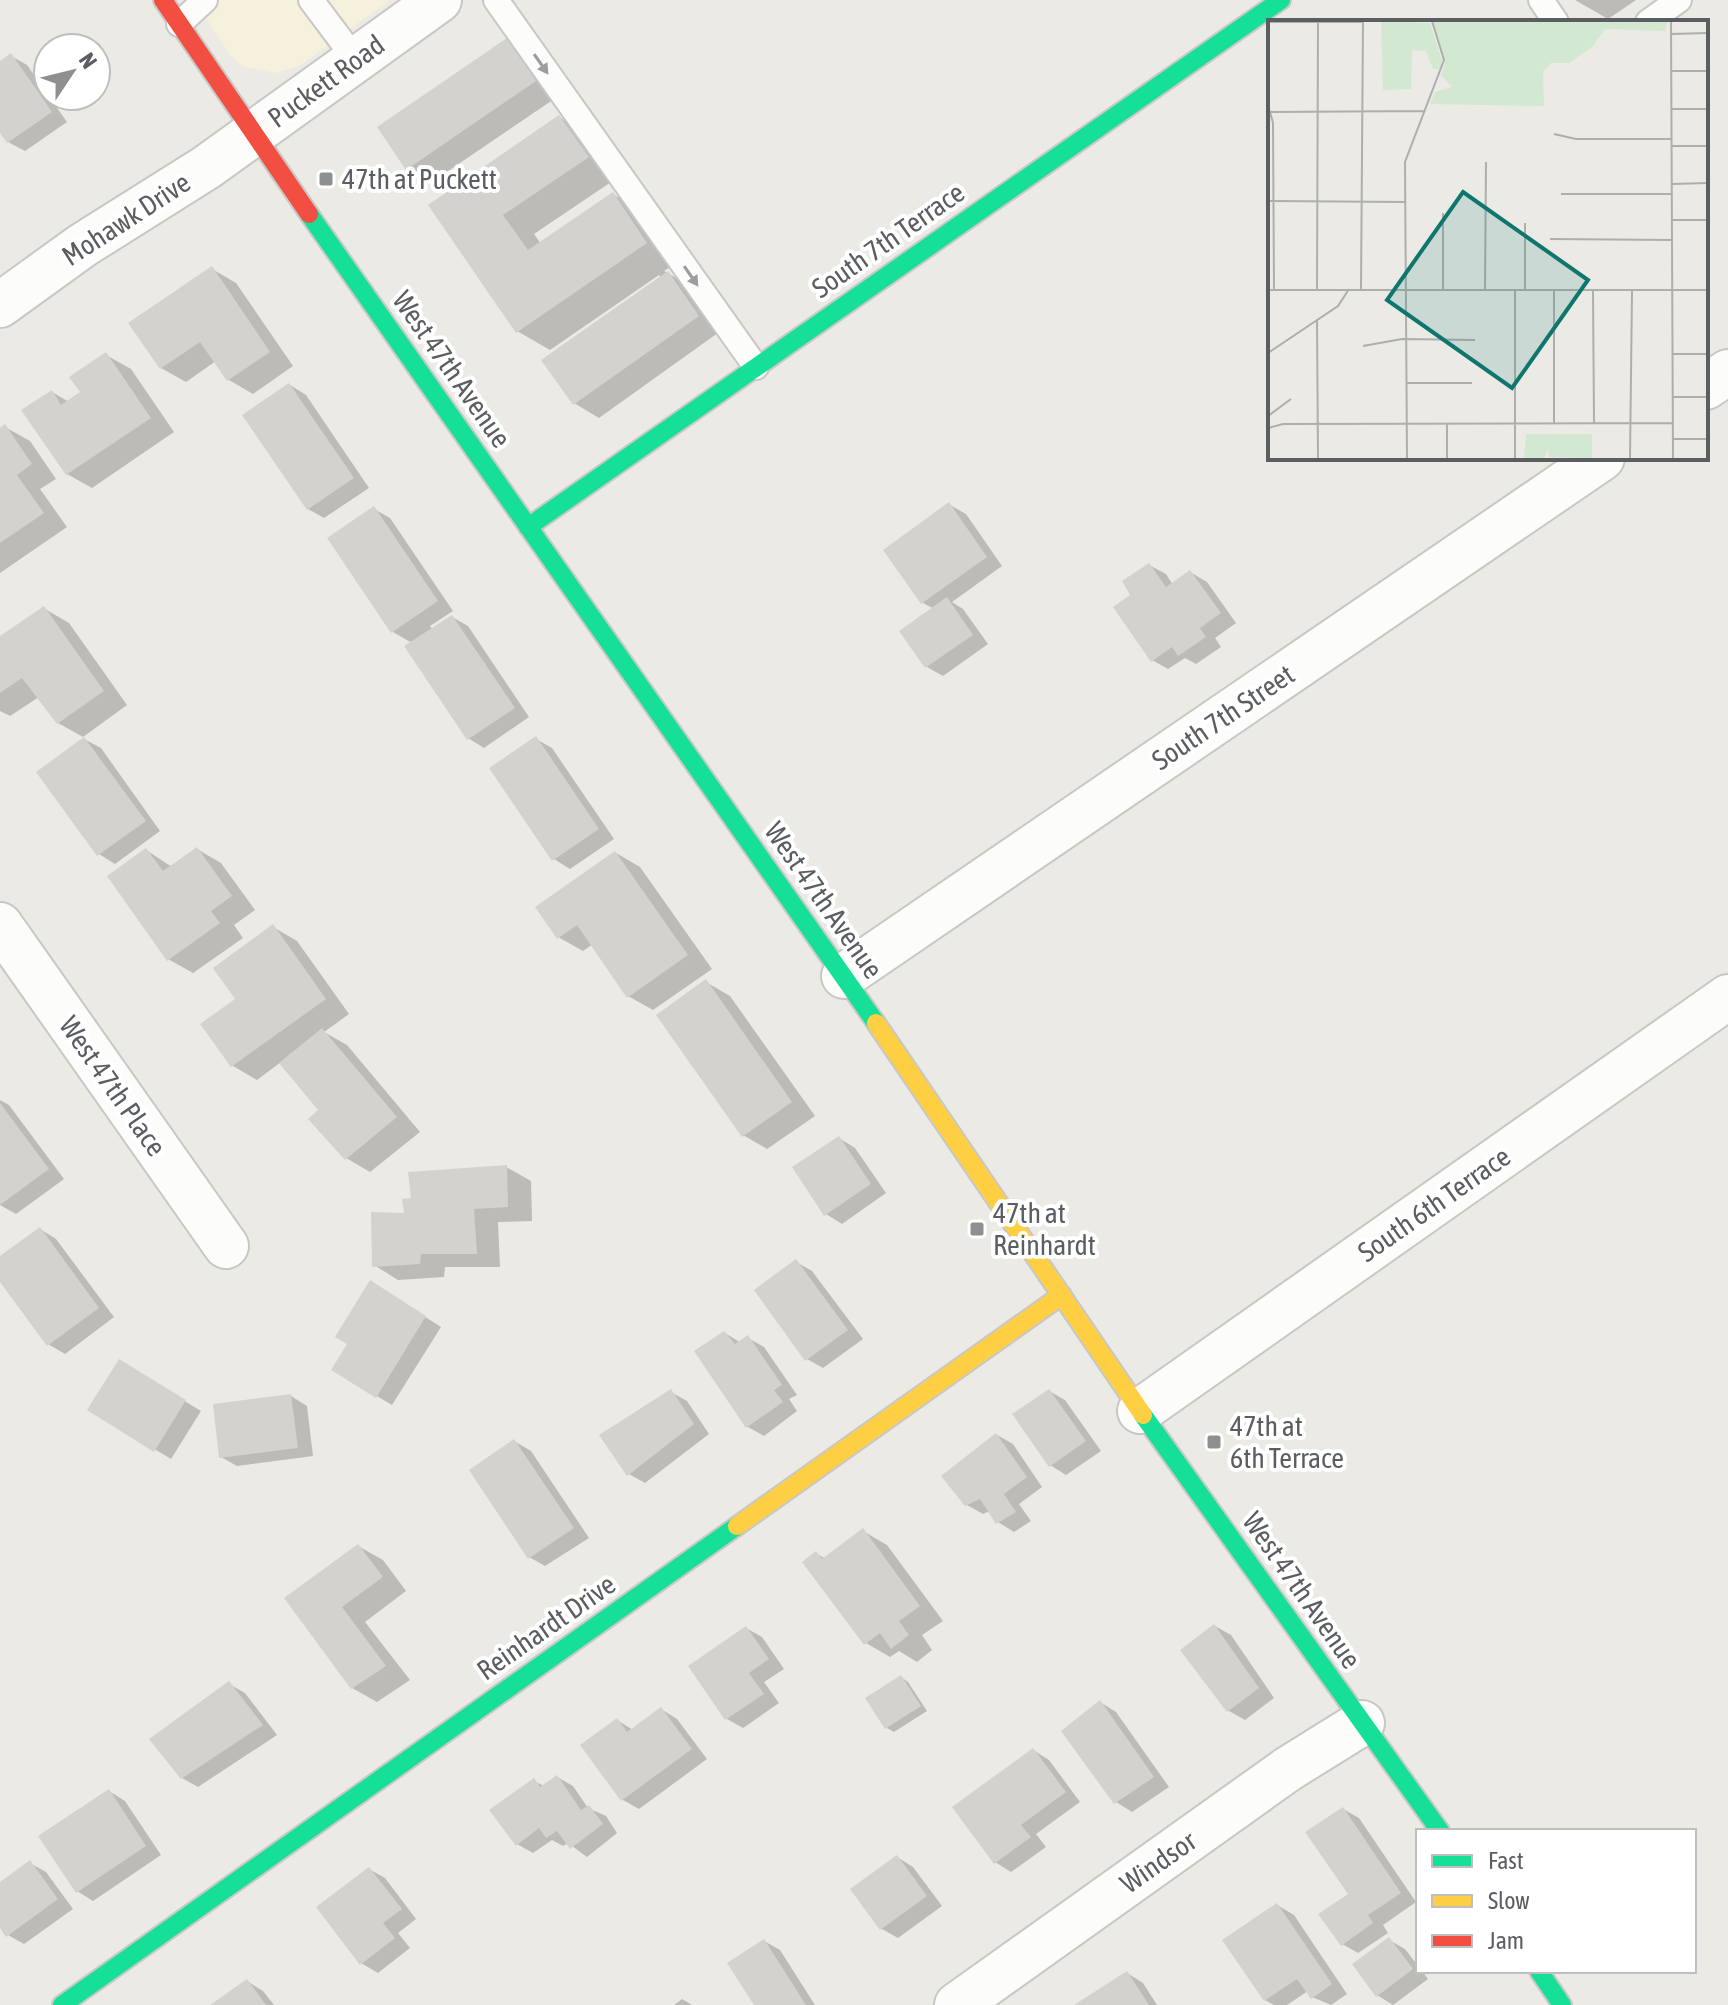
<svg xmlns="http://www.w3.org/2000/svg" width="1728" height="2005" font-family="'Asap Condensed',sans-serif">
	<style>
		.commercial { fill: #f6f1dc }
		.shadow { fill: #0003 }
		.building { fill: #d3d2cf }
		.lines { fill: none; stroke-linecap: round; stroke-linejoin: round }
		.lane-casing { stroke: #c7c7c5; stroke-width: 28 }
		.street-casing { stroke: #c7c7c5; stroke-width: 48 }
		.fast-casing { stroke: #c7c8c7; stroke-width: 22 }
		.slow-casing { stroke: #c7c8c7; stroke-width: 22 }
		.jam-casing { stroke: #c7c8c7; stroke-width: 22 }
		.lane { stroke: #fcfcfb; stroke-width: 24 }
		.street { stroke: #fcfcfb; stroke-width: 44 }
		.fast { stroke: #16e098; stroke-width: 18 }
		.slow { stroke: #ffcf43; stroke-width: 18 }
		.jam { stroke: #f24e42; stroke-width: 18 }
		.oneway { fill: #9b9da0 }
		.poi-dot { fill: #8d8f90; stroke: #fff; stroke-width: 3 }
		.labels { text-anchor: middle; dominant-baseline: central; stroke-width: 8; stroke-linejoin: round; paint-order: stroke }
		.street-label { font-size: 28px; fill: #5a5e63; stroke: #fff }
		.poi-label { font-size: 28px; fill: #5a5e63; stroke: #fff; text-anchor: start }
		.inset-road { fill: none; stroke: #adaead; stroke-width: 2 }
		.view { fill: #0f766e; fill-opacity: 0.15; stroke: #0f766e; stroke-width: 4 }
		.inset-edge { fill: none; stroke: #5a5e63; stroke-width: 4 }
	</style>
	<rect width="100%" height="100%" fill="#ebeae5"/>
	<path class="commercial" d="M194 0H390L299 66 275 73 242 66 231 56Z"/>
	<path class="shadow" d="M1575 0H1636L1608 19Z
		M508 41 532 55 560 95 432 182 407 168Z
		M11 56 27 65 67 122 25 151 8 142 0 130V64Z
		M559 117 592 136 620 176 534 234 541 244 613 194 645 213 678 262 664 271 692 287 722 330 599 418 574 403 661 278 659 275 550 350 517 331 431 205Z
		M212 269 236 283 293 366 253 394 229 380 216 361 186 382 161 368Z
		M106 355 131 369 174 432 92 488 67 474 52 392 69 402 82 393Z
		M290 385 306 395 369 488 324 518 308 509Z
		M5 427 30 441 56 479 40 489 67 527 0 573V430Z
		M950 505 966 514 1002 566 952 602 963 609 988 644 943 676 927 667 902 631 934 609 923 603Z
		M374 509 390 518 453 611 430 626 433 630 452 617 468 626 529 717 484 748 468 738 412 643 393 632Z
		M1149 565 1166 574 1173 585 1190 572 1207 582 1236 623 1215 638 1221 647 1196 664 1185 658 1168 669 1152 660 1133 595Z
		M45 609 69 623 127 705 83 737 58 723 39 697 10 716 0 711V638Z
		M84 739 101 748 160 831 115 864 99 854Z
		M536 739 552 748 614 839 570 869 554 859Z
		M197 849 221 863 255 910 234 925 243 938 193 973 168 959 146 850 172 867Z
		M616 853 640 867 712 969 653 1010 628 996 593 944 583 951 558 937Z
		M273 927 297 941 349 1014 324 1032 347 1045 420 1132 370 1172 346 1158 321 1110 281 1062 257 1080 233 1066 238 999Z
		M706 982 730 996 815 1116 767 1149 743 1135Z
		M0 1100 9 1105 64 1179 16 1214 0 1205Z
		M839 1138 855 1148 886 1193 842 1224 826 1214Z
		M506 1167 531 1181 532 1221 498 1222 500 1267H445L444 1277 398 1280 374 1265 406 1215Z
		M40 1229 56 1239 114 1317 65 1354 48 1344 0 1279V1259Z
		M796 1262 812 1271 863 1339 823 1368 807 1359Z
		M386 1292 441 1327 392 1405 333 1370Z
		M725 1333 741 1343 748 1338 764 1347 797 1395 789 1399 797 1411 764 1436 748 1427Z
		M135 1371 201 1411 171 1459 90 1410Z
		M1049 1391 1065 1400 1101 1451 1066 1475 1050 1465Z
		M671 1392 687 1401 709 1434 645 1483 629 1474Z
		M291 1396 307 1406 313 1456 237 1466 221 1457Z
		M997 1435 1013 1444 1042 1487 1019 1504 1031 1521 1014 1532 998 1522 990 1511 983 1514 967 1505Z
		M514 1441 531 1451 589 1538 545 1566 529 1557Z
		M863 1531 887 1545 943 1621 922 1635 932 1650 917 1662 899 1651 890 1657 866 1643 817 1554 826 1559Z
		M358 1546 383 1560 406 1591 365 1622 410 1680 377 1702 352 1688 287 1599Z
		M1215 1626 1231 1635 1274 1698 1245 1720 1229 1711 1182 1650Z
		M746 1628 762 1637 784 1669 764 1682 779 1703 743 1728 727 1719Z
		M901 1677 908 1682 927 1711 894 1732 887 1728Z
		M229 1684 245 1693 277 1735 198 1787 182 1778Z
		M1100 1702 1116 1712 1169 1787 1132 1812 1116 1802Z
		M661 1709 677 1719 707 1759 639 1809 623 1800 583 1745 617 1720 633 1730Z
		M1033 1750 1049 1760 1080 1802 1036 1834 1046 1847 1011 1872 995 1862Z
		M557 1777 573 1786 588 1808 606 1816 617 1833 587 1857 568 1843 563 1846 552 1840 533 1853 517 1844 534 1781 544 1786Z
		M109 1791 125 1801 161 1855 93 1901 77 1891Z
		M1343 1809 1359 1818 1416 1902 1383 1925 1388 1933 1358 1953 1342 1944 1350 1894Z
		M897 1857 913 1867 942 1906 898 1938 882 1929Z
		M30 1863 46 1872 73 1909 24 1944 8 1935 0 1925V1884Z
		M369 1869 385 1878 416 1919 398 1933 410 1948 378 1973 361 1963Z
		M1277 1905 1294 1915 1347 1994 1331 2005 1312 1997 1308 1991 1287 2005H1274L1265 2000Z
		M1389 1940 1405 1949 1418 1966V1971H1422L1428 1979 1393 2005 1377 1995Z
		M764 1941 780 1950 815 2005H757Z
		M1127 1973 1143 1983 1157 2005H1078Z
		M247 1981 263 1991 274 2005H213Z
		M682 1999 692 2005H674Z"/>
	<path class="building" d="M507 38 536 81 406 170 377 127Z
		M11 53 52 112 7 143 0 133V61Z
		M559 115 589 157 503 215 528 250 613 192 647 243 516 333 428 205Z
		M212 266 270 352 227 381 200 342 160 369 128 323Z
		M668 271 699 316 573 405 541 360Z
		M106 352 151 418 66 475 21 410 52 390 61 405 80 392 69 377Z
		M289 383 354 478 307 510 242 415Z
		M5 424 32 464 17 475 44 513 0 543V428Z
		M949 502 987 557 921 604 883 550Z
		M374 506 438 601 391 633 327 538Z
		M1149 563 1166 587 1190 570 1221 613 1200 628 1206 637 1178 656 1172 647 1151 662 1113 607 1130 595 1122 581Z
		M947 597 973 635 925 668 899 631Z
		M44 606 104 691 57 724 22 678 0 693V636Z
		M452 615 515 708 467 740 404 646Z
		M536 736 599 829 552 861 489 768Z
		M84 737 146 821 97 856 36 772Z
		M197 847 232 896 211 911 220 923 167 961 107 876 146 848 163 871Z
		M615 851 688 955 627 998 577 925 557 939 535 907Z
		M273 924 326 999 231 1067 200 1024 235 999 213 968Z
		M706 979 792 1102 742 1137 656 1015Z
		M322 1028 397 1117 345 1160 308 1119 318 1110 279 1063Z
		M0 1103 49 1169 0 1205Z
		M839 1136 871 1184 824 1216 792 1167Z
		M507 1165 508 1207 474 1209 477 1254H421L420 1264 372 1267 371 1212 404 1213 402 1199 411 1198 408 1172Z
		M40 1227 99 1308 47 1346 0 1282V1256Z
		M796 1259 848 1330 805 1361 754 1290Z
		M370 1280 426 1316 376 1398 331 1370 347 1344 335 1337Z
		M724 1331 735 1344 748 1335 782 1385 774 1390 783 1402 746 1428 694 1351Z
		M119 1359 186 1400 154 1452 87 1410Z
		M671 1389 694 1424 627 1476 599 1435Z
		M1049 1389 1086 1441 1049 1467 1012 1414Z
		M291 1394 298 1448 219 1458 213 1404Z
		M996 1433 1027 1477 1004 1494 1016 1512 996 1524 980 1499 965 1506 941 1476Z
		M514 1439 574 1528 528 1559 469 1470Z
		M863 1528 920 1606 899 1621 909 1635 891 1649 880 1633 864 1645 802 1562 816 1551 822 1559Z
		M358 1544 383 1577 342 1607 386 1666 351 1689 284 1598Z
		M1214 1624 1259 1688 1227 1712 1180 1650Z
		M746 1626 769 1659 749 1673 764 1694 725 1720 688 1666Z
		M901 1675 921 1706 885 1729 865 1698Z
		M229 1681 263 1725 181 1779 149 1739Z
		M1100 1700 1154 1777 1114 1804 1061 1731Z
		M661 1707 692 1749 621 1801 580 1745 617 1718 627 1732Z
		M1033 1748 1066 1792 1021 1825 1031 1837 994 1864 952 1807Z
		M557 1775 581 1810 589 1805 603 1824 570 1849 557 1831 546 1838 539 1828 516 1846 489 1810 534 1778 540 1787Z
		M109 1789 146 1846 76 1893 38 1836Z
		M1343 1807 1401 1893 1368 1915 1373 1923 1341 1946 1318 1914 1348 1894 1305 1832Z
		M897 1855 927 1896 880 1930 850 1889Z
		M30 1860 58 1899 6 1937 0 1928V1882Z
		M369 1867 402 1909 383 1923 395 1938 360 1965 316 1907Z
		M1277 1903 1332 1984 1311 1999 1297 1979 1264 2001 1222 1940Z
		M1389 1937 1413 1969 1376 1997 1352 1964Z
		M764 1939 806 2005H754L727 1963Z
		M1127 1971 1149 2005H1074Z
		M247 1979 266 2005H210Z"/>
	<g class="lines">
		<defs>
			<path id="lane" d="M311 0 356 60
				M496 0 756 367
				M1541 0 1556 22
				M1648 22 1679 0
				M179 24 205 0"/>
			<path id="street" d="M0 305 83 245 207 167 439 0
				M1706 387 1728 372
				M0 925 226 1246
				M844 976 1602 458
				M1140 1411 1728 997
				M957 2005 1288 1769 1362 1723"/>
			<path id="fast" d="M309 214 876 1023
				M528 527 1281 0
				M1143 1415 1440 1831
				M1539 1971 1562 2005
				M62 2005 737 1526"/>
			<path id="slow" d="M876 1023 1143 1415
				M737 1526 1062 1295"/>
			<path id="jam" d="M163 0 309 214"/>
		</defs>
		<use href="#lane" class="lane-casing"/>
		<use href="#street" class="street-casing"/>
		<use href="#fast" class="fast-casing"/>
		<use href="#slow" class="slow-casing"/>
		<use href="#jam" class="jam-casing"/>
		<use href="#lane" class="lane"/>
		<use href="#street" class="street"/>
		<use href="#fast" class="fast"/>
		<use href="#slow" class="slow"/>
		<use href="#jam" class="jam"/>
	</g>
	<defs><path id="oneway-solid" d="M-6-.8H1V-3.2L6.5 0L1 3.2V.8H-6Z" transform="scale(2)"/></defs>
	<g class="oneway">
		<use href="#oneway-solid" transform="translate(541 64) rotate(55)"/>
		<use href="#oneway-solid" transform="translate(691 276) rotate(55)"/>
	</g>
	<g class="poi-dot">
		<rect x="318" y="171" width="16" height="16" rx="4"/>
		<rect x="969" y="1221" width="16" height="16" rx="4"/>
		<rect x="1206" y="1434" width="16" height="16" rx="4"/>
	</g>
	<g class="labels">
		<g class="street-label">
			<text transform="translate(326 81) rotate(-36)">Puckett Road</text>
			<text transform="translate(126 219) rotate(-33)">Mohawk Drive</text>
			<text transform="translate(888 240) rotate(-35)">South 7th Terrace</text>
			<text transform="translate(452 369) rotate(55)">West 47th Avenue</text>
			<text transform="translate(1223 717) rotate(-34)">South 7th Street</text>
			<text transform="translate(824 900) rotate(55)">West 47th Avenue</text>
			<text transform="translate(113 1086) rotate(55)">West 47th Place</text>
			<text transform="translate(1434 1204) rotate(-35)">South 6th Terrace</text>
			<text transform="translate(1302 1590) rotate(55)">West 47th Avenue</text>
			<text transform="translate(546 1627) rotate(-35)">Reinhardt Drive</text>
			<text transform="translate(1158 1862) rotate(-35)">Windsor</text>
		</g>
		<g class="poi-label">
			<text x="342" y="179">47th at Puckett</text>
			<text x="993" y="1213">47th at<tspan x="993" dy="32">Reinhardt</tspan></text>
			<text x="1230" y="1426">47th at<tspan x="1230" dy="32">6th Terrace</tspan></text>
		</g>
	</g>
	<g transform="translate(1268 20)">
		<rect width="440" height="440" fill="#ebeae5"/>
		<path d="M113 1 162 3 174 41 171 49H165L158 31 144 30 143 69 115 70ZM165 1H400L397 11 337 9 324 27 301 43H283L275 52 276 86 162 84 167 72 184 67 173 55 177 44ZM324 414V438L281 437 280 429 276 439H256L258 414Z" fill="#d2e8d0"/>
		<path class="inset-road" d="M403 1 405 439M0 2H95M403 14 440 13M403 51H440M0 85 5 103 6 270M403 89H440M0 92 156 91M286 114 308 119H403M404 126H440M404 164 440 163M293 174H403M0 181 137 182M175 193V270M404 200H440M257 203V270M282 219 404 220M93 269 95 1M0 270H440M49 270 50 1M217 270 218 142M247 270V439M325 270 326 403M49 299 50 439M95 326 134 319 207 320M0 333 70 286 81 269M405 334H440M138 363H204M405 377H440M0 396 23 379M179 403V439M286 403V270M0 408 15 404 405 403M405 419H440M139 439 137 142 176 40 164 1M362 439 364 271"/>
		<path class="view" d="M195 172 320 260 244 368 119 280Z"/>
		<rect width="440" height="440" class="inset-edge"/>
	</g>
	<rect x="1416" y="1829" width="280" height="144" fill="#ffffff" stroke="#bdbfc1" stroke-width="2"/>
	<rect x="1432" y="1855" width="40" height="12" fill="#16e098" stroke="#bdbfc1" stroke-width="2"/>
	<text x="1488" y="1869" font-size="24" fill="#5a5e63">Fast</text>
	<rect x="1432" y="1895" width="40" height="12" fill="#ffcf43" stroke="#bdbfc1" stroke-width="2"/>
	<text x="1488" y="1909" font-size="24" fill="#5a5e63">Slow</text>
	<rect x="1432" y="1935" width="40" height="12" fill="#f24e42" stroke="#bdbfc1" stroke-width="2"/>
	<text x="1488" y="1949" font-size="24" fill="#5a5e63">Jam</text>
	<g transform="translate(72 72) rotate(55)"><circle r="38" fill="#ffffff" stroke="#bdbfc1" stroke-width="2"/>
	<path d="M0-6L14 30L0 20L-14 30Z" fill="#8d8f90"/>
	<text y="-12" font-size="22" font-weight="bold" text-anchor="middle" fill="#5a5e63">N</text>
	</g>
</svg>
